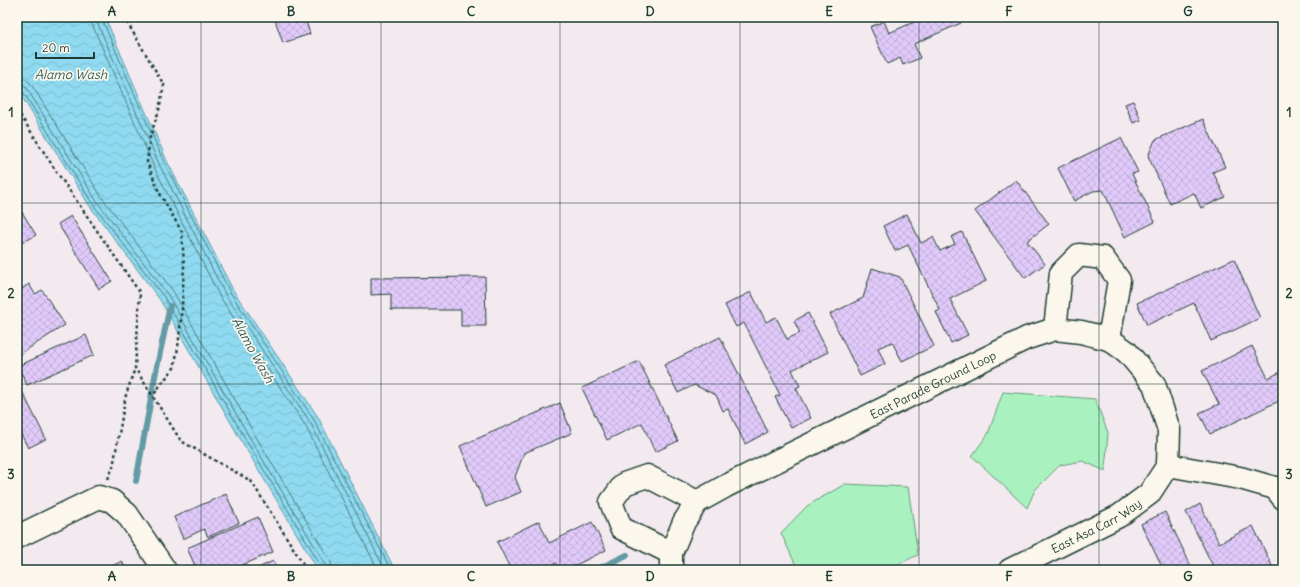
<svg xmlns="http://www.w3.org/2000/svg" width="1300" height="587" font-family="Delius,sans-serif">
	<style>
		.grass { fill: #a9f2bf; stroke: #64987a }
		.water { fill: url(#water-waves); stroke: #629ba5 }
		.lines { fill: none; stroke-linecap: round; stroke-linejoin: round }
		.shore { stroke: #4c7c7f; stroke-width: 1 }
		.stream { stroke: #629ba5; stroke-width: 6 }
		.building { fill: url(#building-cross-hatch); stroke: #1f3d34 }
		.minor-casing { stroke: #1f3d34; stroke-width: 25 }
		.path { stroke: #1f3d34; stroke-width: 2.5; stroke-dasharray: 3 3; stroke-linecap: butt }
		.minor { stroke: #fbf7ec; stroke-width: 22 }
		.grid { fill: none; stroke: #1f3d34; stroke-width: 1; stroke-opacity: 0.55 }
		.labels { text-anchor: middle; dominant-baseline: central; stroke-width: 3.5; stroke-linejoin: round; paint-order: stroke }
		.street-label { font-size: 12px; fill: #1f3d34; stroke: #fbf7ec }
		.water-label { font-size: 13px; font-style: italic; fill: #355c5a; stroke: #fbf7ec }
		.neatline { fill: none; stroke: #1f3d34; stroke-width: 1.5 }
		.grid-label { font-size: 13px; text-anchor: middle; font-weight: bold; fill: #1f3d34 }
	</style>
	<defs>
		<pattern id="water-waves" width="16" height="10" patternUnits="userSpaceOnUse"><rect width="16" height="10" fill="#8fdaf0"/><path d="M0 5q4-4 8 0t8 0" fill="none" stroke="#7bbcce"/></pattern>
		<pattern id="building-cross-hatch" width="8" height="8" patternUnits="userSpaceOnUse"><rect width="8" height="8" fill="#e1cafa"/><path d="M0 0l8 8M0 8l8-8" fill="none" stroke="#c1aed7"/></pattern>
	</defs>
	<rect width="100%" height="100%" fill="#f3eaf0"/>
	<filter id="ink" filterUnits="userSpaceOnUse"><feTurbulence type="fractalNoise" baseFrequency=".025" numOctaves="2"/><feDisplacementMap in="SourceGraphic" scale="8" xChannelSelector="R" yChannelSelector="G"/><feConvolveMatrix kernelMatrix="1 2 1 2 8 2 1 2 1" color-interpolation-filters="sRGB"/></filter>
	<g filter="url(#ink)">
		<path class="grass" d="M1003 392 1095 399 1108 433 1105 471 1083 461 1060 465 1035 490 1027 508 972 456 988 434Z
			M845 484 908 487 918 555 885 570H798L781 533 807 506Z"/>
		<path class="water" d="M17 17H105L167 161 233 290 318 417 395 570H318L242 442 160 300 89 205 17 89Z"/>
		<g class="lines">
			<path class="shore" d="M90 17 92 24 154 167 220 297 305 425 378 570
				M96 17 97 22 159 164 225 294 310 422 385 570
				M101 17 164 162 230 292 314 420 391 570
				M17 77 25 78 31 84 101 196 173 291 255 435 322 547 331 562 332 570
				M17 83 23 84 26 87 96 200 168 295 250 438 317 550 325 565 326 570
				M17 88 22 90 92 203 164 297 246 440 313 552 321 567V570"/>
			<path class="stream" d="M136 481 156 371 170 306
				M596 570 627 555"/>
		</g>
		<path class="building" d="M274 17H307L305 18 310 34 283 43Z
			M925 17H958L961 23 914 44 920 58 903 65 900 58 887 64 870 27 884 21 889 33Z
			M1133 101 1141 120 1133 123 1125 104Z
			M1203 119 1225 167 1213 172 1225 197 1201 208 1194 193 1170 204 1148 156 1155 140Z
			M1121 138 1138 172 1132 174 1155 222 1125 237 1103 190 1093 191 1074 201 1058 168Z
			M1016 180 1049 224 1027 241 1045 264 1025 278 975 211Z
			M17 204 36 235 24 242 17 231Z
			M907 214 921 243 933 237 940 251 955 244 951 237 962 232 986 281 950 299 968 335 951 343 936 312 940 310 908 245 895 251 883 226Z
			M71 216 112 281 99 289 58 224Z
			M1234 259 1260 318 1211 341 1194 303 1147 325 1137 303Z
			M872 268 900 277 934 346 902 361 892 342 878 348 885 364 860 376 830 314 863 298Z
			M485 277 486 326H461V310H391V294L371 295V278Z
			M29 284 35 294 42 290 65 325 17 356V292Z
			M751 292 766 322 776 317 787 339 800 333 794 321 808 313 828 352 792 370 800 386 796 388 811 418 791 428 775 397 780 395 744 323 736 327 725 305Z
			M86 335 94 355 27 385 18 366Z
			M720 337 768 432 745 444 728 409 723 411 716 395 694 385 678 393 664 365Z
			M1252 346 1268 378 1283 371V399L1210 434 1199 413 1219 404 1202 371Z
			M639 361 678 441 655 452 642 423 607 440 582 388Z
			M23 393 46 439 28 448 17 426V396Z
			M560 403 572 433 524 453 515 477 521 492 486 507 460 446Z
			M226 494 239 523 208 537 204 529 183 539 174 517Z
			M1200 504 1219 543 1253 526 1273 568 1269 570H1215L1186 512Z
			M1165 512 1193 570H1162L1163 569 1141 524Z
			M258 517 273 552 231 570H214L211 566 203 570H197L187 548Z
			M539 521 549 543 592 522 606 550 566 570H560L556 563 541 570H511L497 542Z
			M122 561 126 570H104Z
			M273 561 278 570H254Z
			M1062 565 1064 570H1051Z"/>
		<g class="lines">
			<defs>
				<g id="minor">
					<path d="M1055 329 1061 273 1079 255 1103 258 1119 280 1109 339"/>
					<path d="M1168 465 1240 478 1275 488 1283 498"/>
					<path d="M17 537 99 497 112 501 127 514 165 570"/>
					<path d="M671 553 621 528 611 502 624 484 647 476 697 502"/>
					<path id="s1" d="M671 570V553L684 522 697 502 726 486 1027 338 1055 329 1081 332 1109 339 1127 352 1154 384 1169 430 1168 465"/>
					<path id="s2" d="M1010 570 1119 516 1149 494 1168 465"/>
				</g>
			</defs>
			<use href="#minor" class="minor-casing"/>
			<path class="path" d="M124 17 164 85 159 110 150 137 147 162 159 192 182 232 184 265 182 308 178 348 174 368 161 384 153 396
				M17 110 56 171 140 293 135 368 181 441 251 481 307 570
				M108 479 113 467 126 395 135 368"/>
			<use href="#minor" class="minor"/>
		</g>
	</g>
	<path class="grid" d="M201 17V570M381 17V570M560 17V570M740 17V570M919 17V570M1099 17V570M17 203H1283M17 384H1283"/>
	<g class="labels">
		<g class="street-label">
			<text stroke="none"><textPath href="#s1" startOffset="338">East Parade Ground Loop</textPath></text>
			<text stroke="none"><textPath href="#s2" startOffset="97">East Asa Carr Way</textPath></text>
		</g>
		<g class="water-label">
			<text x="71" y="74">Alamo Wash</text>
			<text transform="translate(253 350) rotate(61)">Alamo Wash</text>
		</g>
	</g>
	<rect width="1300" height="587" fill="none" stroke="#fbf7ec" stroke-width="44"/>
	<path d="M36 52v6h58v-6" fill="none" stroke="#1f3d34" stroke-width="2"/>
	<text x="42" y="52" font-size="12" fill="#1f3d34" stroke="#fbf7ec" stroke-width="3" paint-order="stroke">20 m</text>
	<rect x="22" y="22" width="1256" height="543" class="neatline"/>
	<g class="grid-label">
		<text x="112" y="16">A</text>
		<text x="291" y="16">B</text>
		<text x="471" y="16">C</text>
		<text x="650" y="16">D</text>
		<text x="829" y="16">E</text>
		<text x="1009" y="16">F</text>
		<text x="1188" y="16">G</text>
		<text x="11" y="117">1</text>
		<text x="1289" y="117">1</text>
		<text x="11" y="298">2</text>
		<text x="1289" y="298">2</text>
		<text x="11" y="479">3</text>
		<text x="1289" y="479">3</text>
		<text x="112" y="581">A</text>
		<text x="291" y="581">B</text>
		<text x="471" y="581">C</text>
		<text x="650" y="581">D</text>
		<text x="829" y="581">E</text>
		<text x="1009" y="581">F</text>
		<text x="1188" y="581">G</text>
	</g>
</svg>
